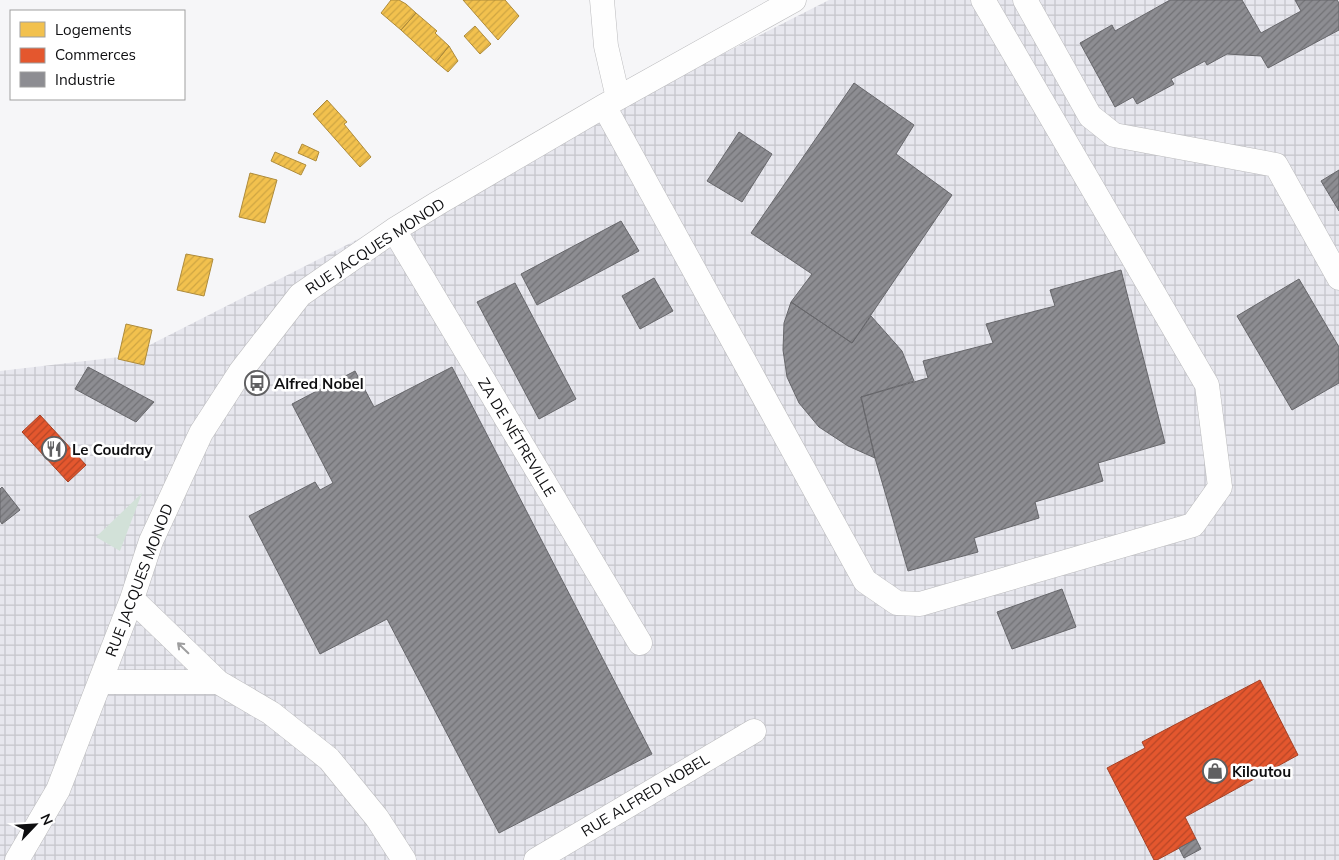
<svg xmlns="http://www.w3.org/2000/svg" width="1339" height="860" font-family="Mulish,sans-serif">
	<style>
		.industrial { fill: url(#industrial-grid) }
		.green { fill: #d2e1d8 }
		.homes { fill: url(#homes-hatch); stroke: #ae8b3b }
		.shops { fill: url(#shops-hatch); stroke: #a44125 }
		.industry { fill: url(#industry-hatch); stroke: #67676b }
		.lines { fill: none; stroke-linecap: round; stroke-linejoin: round }
		.minor-casing { stroke: #bbbbbd; stroke-width: 25 }
		.minor { stroke: #fefefe; stroke-width: 24 }
		.oneway { stroke: #9e9e9f }
		.labels { text-anchor: middle; dominant-baseline: central; stroke-width: 5; stroke-linejoin: round; paint-order: stroke }
		.street-label { font-size: 15px; fill: #0e0e10; stroke: #fff }
		.poi-label { font-size: 15px; font-weight: bold; fill: #0e0e10; stroke: #fff; text-anchor: start }
	</style>
	<defs>
		<pattern id="industrial-grid" width="8" height="8" patternUnits="userSpaceOnUse" patternTransform="scale(1.25)"><rect width="8" height="8" fill="#e7e7ee"/><path d="M0 4h8M4 0v8" fill="none" stroke="#c5c5cb"/></pattern>
		<pattern id="homes-hatch" width="6" height="6" patternUnits="userSpaceOnUse" patternTransform="scale(1.25)"><rect width="6" height="6" fill="#f2c14e"/><path d="M-1 1l2-2M0 6l6-6M5 7l2-2" fill="none" stroke="#cea543"/></pattern>
		<pattern id="shops-hatch" width="6" height="6" patternUnits="userSpaceOnUse" patternTransform="scale(1.25)"><rect width="6" height="6" fill="#e4572e"/><path d="M-1 1l2-2M0 6l6-6M5 7l2-2" fill="none" stroke="#b74626"/></pattern>
		<pattern id="industry-hatch" width="6" height="6" patternUnits="userSpaceOnUse" patternTransform="scale(1.25)"><rect width="6" height="6" fill="#8d8d92"/><path d="M-1 1l2-2M0 6l6-6M5 7l2-2" fill="none" stroke="#727276"/></pattern>
	</defs>
	<rect width="100%" height="100%" fill="#f6f6f8"/>
	<path class="industrial" d="M829 0H1339V860H0V371L128 356Z"/>
	<path class="green" d="M142 493 120 551 96 537Z"/>
	<path class="homes" d="M391 0H399L406 4 416 13 401 30 381 13Z
		M463 0H505L519 16 498 40Z
		M416 13 437 31 435 33 449 46 436 62 401 30Z
		M475 26 491 44 480 54 464 36Z
		M449 46 458 61 448 72 436 62Z
		M327 100 347 122 344 124 371 157 360 167 313 114Z
		M302 144 319 152 316 161 298 153Z
		M275 152 306 165 301 175 271 161Z
		M250 173 277 180 265 223 239 217Z
		M186 254 213 259 204 296 177 290Z
		M126 324 152 330 144 365 118 359Z"/>
	<path class="shops" d="M40 415 86 465 68 482 22 432Z
		M1260 680 1298 755 1185 817 1196 839 1157 860H1154L1107 768 1145 748 1142 742Z"/>
	<path class="industry" d="M1170 0H1242L1261 33 1301 11 1295 0H1337L1339 3V30L1268 68 1261 56 1227 54 1207 65 1205 61 1171 79 1174 84 1137 104 1133 97 1115 107 1080 43 1112 25 1115 31Z
		M854 83 914 125 896 154 952 195 852 343 791 302 812 274 751 233Z
		M739 132 772 154 742 202 707 181Z
		M1339 170V211L1321 181Z
		M621 221 639 251 537 305 521 274Z
		M1121 270 1165 443 1098 463 1103 481 1035 502 1039 518 974 538 978 552 908 571 875 458 861 397 928 378 923 361 993 343 986 324 1055 306 1050 290Z
		M654 278 673 311 640 329 622 296Z
		M1299 279 1339 347V383L1292 410 1237 316Z
		M515 283 576 399 539 419 477 302Z
		M791 302 852 343 871 316 902 351 914 381 861 397 875 458 848 446 819 427 799 403 787 377 783 350 784 323Z
		M88 367 154 402 136 422 75 389Z
		M452 367 652 754 499 833 387 619 320 654 249 516 315 482 320 490 333 483 292 404 355 371 374 407Z
		M2 487 20 510 2 524 0 521V489Z
		M1062 589 1076 627 1012 649 997 612Z
		M1196 839 1201 849 1184 858 1179 848Z"/>
	<g class="lines">
		<defs>
			<path id="minor" d="M602 0 606 46 618 98
				M1025 0 1090 116 1114 135 1276 165 1339 278
				M604 106 865 581 897 603 920 604 1193 525 1220 487 1207 385 983 0
				M394 230 640 643
				M132 599 218 682 271 713 329 759 377 818 404 860
				M100 682H218
				M17 860 58 790 132 599 151 541 201 433 241 371 300 295 394 230 438 203 604 106 794 0
				M536 860 754 731"/>
		</defs>
		<use href="#minor" class="minor-casing"/>
		<use href="#minor" class="minor"/>
	</g>
	<defs><path id="oneway-shaft" d="M-6 0H5M1.5-3L5.5 0L1.5 3" fill="none" stroke-width="1.6" stroke-linecap="round" stroke-linejoin="round" transform="scale(1.25)"/></defs>
	<use class="oneway" href="#oneway-shaft" transform="translate(183 648) rotate(-136)"/>
	<defs>
		<symbol id="bus-ring" viewBox="-11 -11 22 22"><circle r="9.5" fill="#fff" stroke="#5f5f61" stroke-width="1.5"/><path d="M-5-6H5V4H4V6H2V4H-2V6H-4V4H-5ZM-3.5-4V0h7V-4ZM-3.5 1.2v1.5H-2V1.2ZM2 1.2v1.5H3.5V1.2Z" fill="#5f5f61"/></symbol>
		<symbol id="restaurant-ring" viewBox="-11 -11 22 22"><circle r="9.5" fill="#fff" stroke="#5f5f61" stroke-width="1.5"/><path d="M-5-6h1v4h1v-4h1v4h1v-4h1v5L-1.5 .5V6h-2V.5L-5-1ZM5-6V6H3V1.5H1.5Q1.5-4 5-6Z" fill="#5f5f61"/></symbol>
		<symbol id="shop-ring" viewBox="-11 -11 22 22"><circle r="9.5" fill="#fff" stroke="#5f5f61" stroke-width="1.5"/><path d="M-5-2.5h2.3a2.7 3.5 0 0 1 5.4 0H5L5.5 6h-11ZM-1.5-2.5h3a1.5 2.3 0 0 0-3 0Z" fill="#5f5f61"/></symbol>
	</defs>
	<g fill-rule="evenodd">
		<use href="#bus-ring" x="243" y="369" width="28" height="28"/>
		<use href="#restaurant-ring" x="40" y="435" width="28" height="28"/>
		<use href="#shop-ring" x="1201" y="757" width="28" height="28"/>
	</g>
	<g class="labels">
		<g class="street-label">
			<text transform="translate(375 246) rotate(-33)">RUE JACQUES MONOD</text>
			<text transform="translate(517 437) rotate(59)">ZA DE NÉTREVILLE</text>
			<text transform="translate(139 580) rotate(-69)">RUE JACQUES MONOD</text>
			<text transform="translate(645 795) rotate(-31)">RUE ALFRED NOBEL</text>
		</g>
		<g class="poi-label">
			<text x="274" y="383">Alfred Nobel</text>
			<text x="72" y="449">Le Coudray</text>
			<text x="1232" y="771">Kiloutou</text>
		</g>
	</g>
	<rect x="10" y="10" width="175" height="90" fill="#ffffff" stroke="#9f9f9f"/>
	<rect x="20" y="22" width="25" height="15" fill="#f2c14e" stroke="#9f9f9f"/>
	<text x="55" y="35" font-size="15" fill="#0e0e10">Logements</text>
	<rect x="20" y="48" width="25" height="15" fill="#e4572e" stroke="#9f9f9f"/>
	<text x="55" y="60" font-size="15" fill="#0e0e10">Commerces</text>
	<rect x="20" y="72" width="25" height="15" fill="#8d8d92" stroke="#9f9f9f"/>
	<text x="55" y="85" font-size="15" fill="#0e0e10">Industrie</text>
	<g transform="translate(35 825) rotate(65)" stroke="#ffffff" stroke-width="4" paint-order="stroke">
	<path d="M0-4L9 19L0 12L-9 19Z" fill="#0e0e10"/>
	<text y="-8" font-size="14" font-weight="bold" text-anchor="middle" fill="#0e0e10">N</text>
	</g>
</svg>
